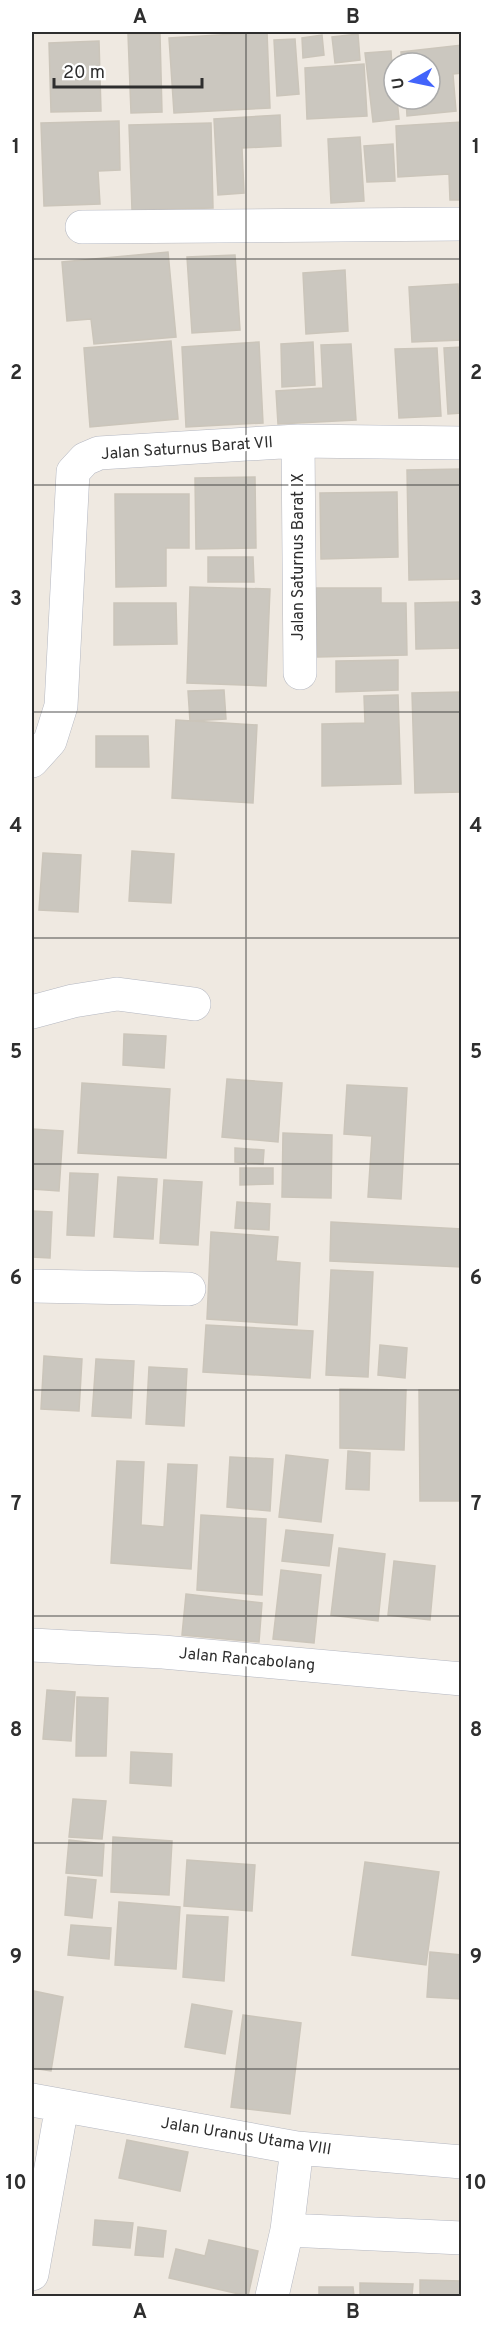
<svg xmlns="http://www.w3.org/2000/svg" width="493" height="2328" font-family="Overpass,sans-serif">
	<style>
		.building { fill: #cbc7bf; stroke: #cbc5ba; stroke-width: 1.5 }
		.lines { fill: none; stroke-linecap: round; stroke-linejoin: round }
		.street-casing { stroke: #b4b7c1; stroke-width: 34 }
		.secondary-casing { stroke: #b4b7c1; stroke-width: 34 }
		.street { stroke: #fff; stroke-width: 33 }
		.secondary { stroke: #fff; stroke-width: 33 }
		.grid { fill: none; stroke: #2e2e2e; stroke-width: 1.5; stroke-opacity: 0.55 }
		.labels { text-anchor: middle; dominant-baseline: central; stroke-width: 5; stroke-linejoin: round; paint-order: stroke }
		.street-label { font-size: 16px; fill: #2e2e2e; stroke: #fff }
		.neatline { fill: none; stroke: #2e2e2e; stroke-width: 2 }
		.grid-label { font-size: 20px; text-anchor: middle; font-weight: bold; fill: #2e2e2e }
	</style>
	<rect width="100%" height="100%" fill="#efe9e1"/>
	<path class="building" d="M267 32 270 108 174 113 169 38Z
		M128 34H160L162 112 131 113Z
		M358 34 360 60 335 63 332 37Z
		M322 35 324 55 303 58 302 38Z
		M295 39 299 94 277 96 274 40Z
		M99 41 101 111 51 112 49 43Z
		M462 45V73L453 74 456 111 407 116 406 99H430V63H402L401 52Z
		M391 51 394 99H397L399 119 373 122 365 53Z
		M364 64 367 116 307 119 305 68Z
		M280 115 281 146 242 148 244 193 218 195 214 119Z
		M119 121 120 170 98 171 100 204 44 206 41 123Z
		M462 122V200H450L449 174 398 177 396 126Z
		M211 123 213 208 132 210 129 125Z
		M360 137 364 201 331 203 328 139Z
		M393 144 395 181 367 182 364 146Z
		M168 252 176 337 94 344 91 319 67 321 62 262Z
		M235 255 240 330 192 333 187 257Z
		M345 270 348 331 306 334 303 273Z
		M458 284 462 340 412 342 409 287Z
		M171 341 178 419 90 427 84 348Z
		M259 342 263 423 186 427 182 347Z
		M313 342 315 385 282 387 281 344Z
		M351 344 356 420 278 424 276 391 323 388 321 345Z
		M462 347V413L448 414 444 348Z
		M437 348 441 416 399 418 395 349Z
		M462 469V579L409 580 407 470Z
		M255 477 256 548 196 549 195 478Z
		M397 492 398 557 321 559 320 493Z
		M115 494H189V548H166V586L116 587Z
		M208 557H253L254 582H208Z
		M190 587 270 589 266 686 187 683Z
		M316 588H381V603H406L407 655 317 657Z
		M462 602V648L416 649 415 603Z
		M114 603H176L177 644 114 645Z
		M398 660V690L336 692V661Z
		M224 690 226 719 190 721 188 691Z
		M462 692V792L415 793 412 693Z
		M398 695 401 784 322 786V724L365 723 364 696Z
		M176 720 257 725 253 803 172 798Z
		M96 736H148L149 767H96Z
		M132 851 174 854 171 903 129 901Z
		M43 853 81 855 78 912 39 910Z
		M124 1034 166 1036 164 1068 123 1065Z
		M227 1079 282 1083 278 1142 222 1137Z
		M82 1083 170 1089 166 1158 78 1153Z
		M347 1085 407 1088 401 1199 368 1197 372 1136 344 1134Z
		M32 1129 63 1131 59 1191 32 1189Z
		M283 1133 332 1135 331 1198 282 1197Z
		M235 1148 264 1150 263 1164 235 1162Z
		M240 1168H273V1184L240 1185Z
		M70 1173 98 1174 94 1236 67 1235Z
		M118 1177 157 1179 153 1239 114 1237Z
		M164 1180 202 1182 198 1245 160 1243Z
		M237 1202 270 1204 269 1230 235 1228Z
		M32 1211 52 1212 50 1258 32 1257Z
		M331 1222 462 1229V1267L330 1261Z
		M211 1232 278 1237 276 1261 300 1263 297 1325 207 1319Z
		M331 1270 373 1272 368 1377 326 1375Z
		M206 1325 313 1331 310 1378 203 1372Z
		M380 1345 407 1348 405 1378 378 1375Z
		M44 1356 82 1359 79 1411 41 1409Z
		M96 1359 134 1361 131 1418 92 1416Z
		M149 1367 187 1369 184 1426 146 1424Z
		M340 1389 406 1390 404 1450 340 1448Z
		M419 1390H462V1501H420Z
		M348 1451 370 1453 369 1490 346 1489Z
		M286 1455 328 1460 321 1522 279 1517Z
		M230 1457 273 1459 270 1511 227 1507Z
		M117 1461 144 1462 141 1525 164 1527 168 1464 197 1465 191 1569 111 1563Z
		M201 1515 266 1519 262 1595 197 1590Z
		M286 1530 333 1535 329 1566 282 1561Z
		M339 1548 385 1554 378 1621 331 1615Z
		M394 1561 435 1566 430 1620 388 1615Z
		M281 1570 321 1575 314 1643 273 1639Z
		M186 1594 262 1603 259 1642 182 1635Z
		M47 1690 75 1692 71 1741 43 1739Z
		M77 1697 108 1698 106 1756H76Z
		M131 1752 172 1754 171 1786 130 1783Z
		M73 1799 106 1801 102 1839 69 1837Z
		M113 1837 172 1841 169 1895 111 1892Z
		M69 1840 104 1844 102 1876 66 1873Z
		M187 1860 255 1865 252 1911 184 1906Z
		M365 1862 439 1872 426 1965 352 1955Z
		M68 1877 96 1880 92 1918 65 1915Z
		M119 1902 180 1907 176 1969 115 1965Z
		M187 1915 228 1917 224 1981 183 1977Z
		M71 1925 111 1928 109 1959 68 1955Z
		M430 1952 462 1955V1999L427 1997Z
		M34 1991 63 1997 51 2071 32 2068Z
		M192 2004 232 2011 225 2054 185 2047Z
		M243 2015 301 2023 290 2114 231 2107Z
		M127 2140 188 2152 180 2191 119 2178Z
		M95 2220 133 2223 130 2248 93 2245Z
		M138 2227 166 2231 163 2257 135 2255Z
		M209 2240 258 2251 248 2296 169 2278 176 2249 205 2256Z
		M420 2280 462 2281V2296H420Z
		M360 2283 413 2284 412 2296H360Z
		M319 2287H353L354 2296H319Z"/>
	<g class="lines">
		<defs>
			<path id="street" d="M82 227 462 224
				M298 441 300 673
				M32 761 50 741 61 706 73 472 85 459 99 453 298 441 462 443
				M32 1012 73 1001 117 994 194 1004
				M32 1286 189 1289
				M32 2100 297 2148 462 2162
				M287 2230 297 2148
				M32 2274 62 2106
				M272 2296 287 2230 462 2238"/>
			<path id="secondary" d="M32 1645 163 1652 462 1679"/>
		</defs>
		<use href="#street" class="street-casing"/>
		<use href="#secondary" class="secondary-casing"/>
		<use href="#street" class="street"/>
		<use href="#secondary" class="secondary"/>
	</g>
	<path class="grid" d="M246 32V2296M32 259H462M32 485H462M32 712H462M32 938H462M32 1164H462M32 1390H462M32 1616H462M32 1843H462M32 2069H462"/>
	<g class="labels">
		<g class="street-label">
			<text transform="translate(187 449) rotate(-4)">Jalan Saturnus Barat VII</text>
			<text transform="translate(299 557) rotate(-90)">Jalan Saturnus Barat IX</text>
			<text transform="translate(247 1660) rotate(5)">Jalan Rancabolang</text>
			<text transform="translate(246 2137) rotate(9)">Jalan Uranus Utama VIII</text>
		</g>
	</g>
	<rect width="493" height="2328" fill="none" stroke="#ffffff" stroke-width="66"/>
	<g transform="translate(412 81) rotate(261)"><circle r="28" fill="#ffffff" stroke="#ababab" stroke-width="1.5"/>
	<path d="M0-4.5L10 22L0 15L-10 22Z" fill="#4264fb"/>
	<text y="-9" font-size="16" font-weight="bold" text-anchor="middle" fill="#2e2e2e">U</text>
	</g>
	<path d="M54 78v9h148v-9" fill="none" stroke="#2e2e2e" stroke-width="3"/>
	<text x="63" y="78" font-size="18" fill="#2e2e2e" stroke="#ffffff" stroke-width="4.5" paint-order="stroke">20 m</text>
	<rect x="33" y="33" width="427" height="2262" class="neatline"/>
	<g class="grid-label">
		<text x="140" y="23">A</text>
		<text x="353" y="23">B</text>
		<text x="16" y="153">1</text>
		<text x="476" y="153">1</text>
		<text x="16" y="379">2</text>
		<text x="476" y="379">2</text>
		<text x="16" y="605">3</text>
		<text x="476" y="605">3</text>
		<text x="16" y="832">4</text>
		<text x="476" y="832">4</text>
		<text x="16" y="1058">5</text>
		<text x="476" y="1058">5</text>
		<text x="16" y="1284">6</text>
		<text x="476" y="1284">6</text>
		<text x="16" y="1510">7</text>
		<text x="476" y="1510">7</text>
		<text x="16" y="1736">8</text>
		<text x="476" y="1736">8</text>
		<text x="16" y="1963">9</text>
		<text x="476" y="1963">9</text>
		<text x="16" y="2189">10</text>
		<text x="476" y="2189">10</text>
		<text x="140" y="2318">A</text>
		<text x="353" y="2318">B</text>
	</g>
</svg>
